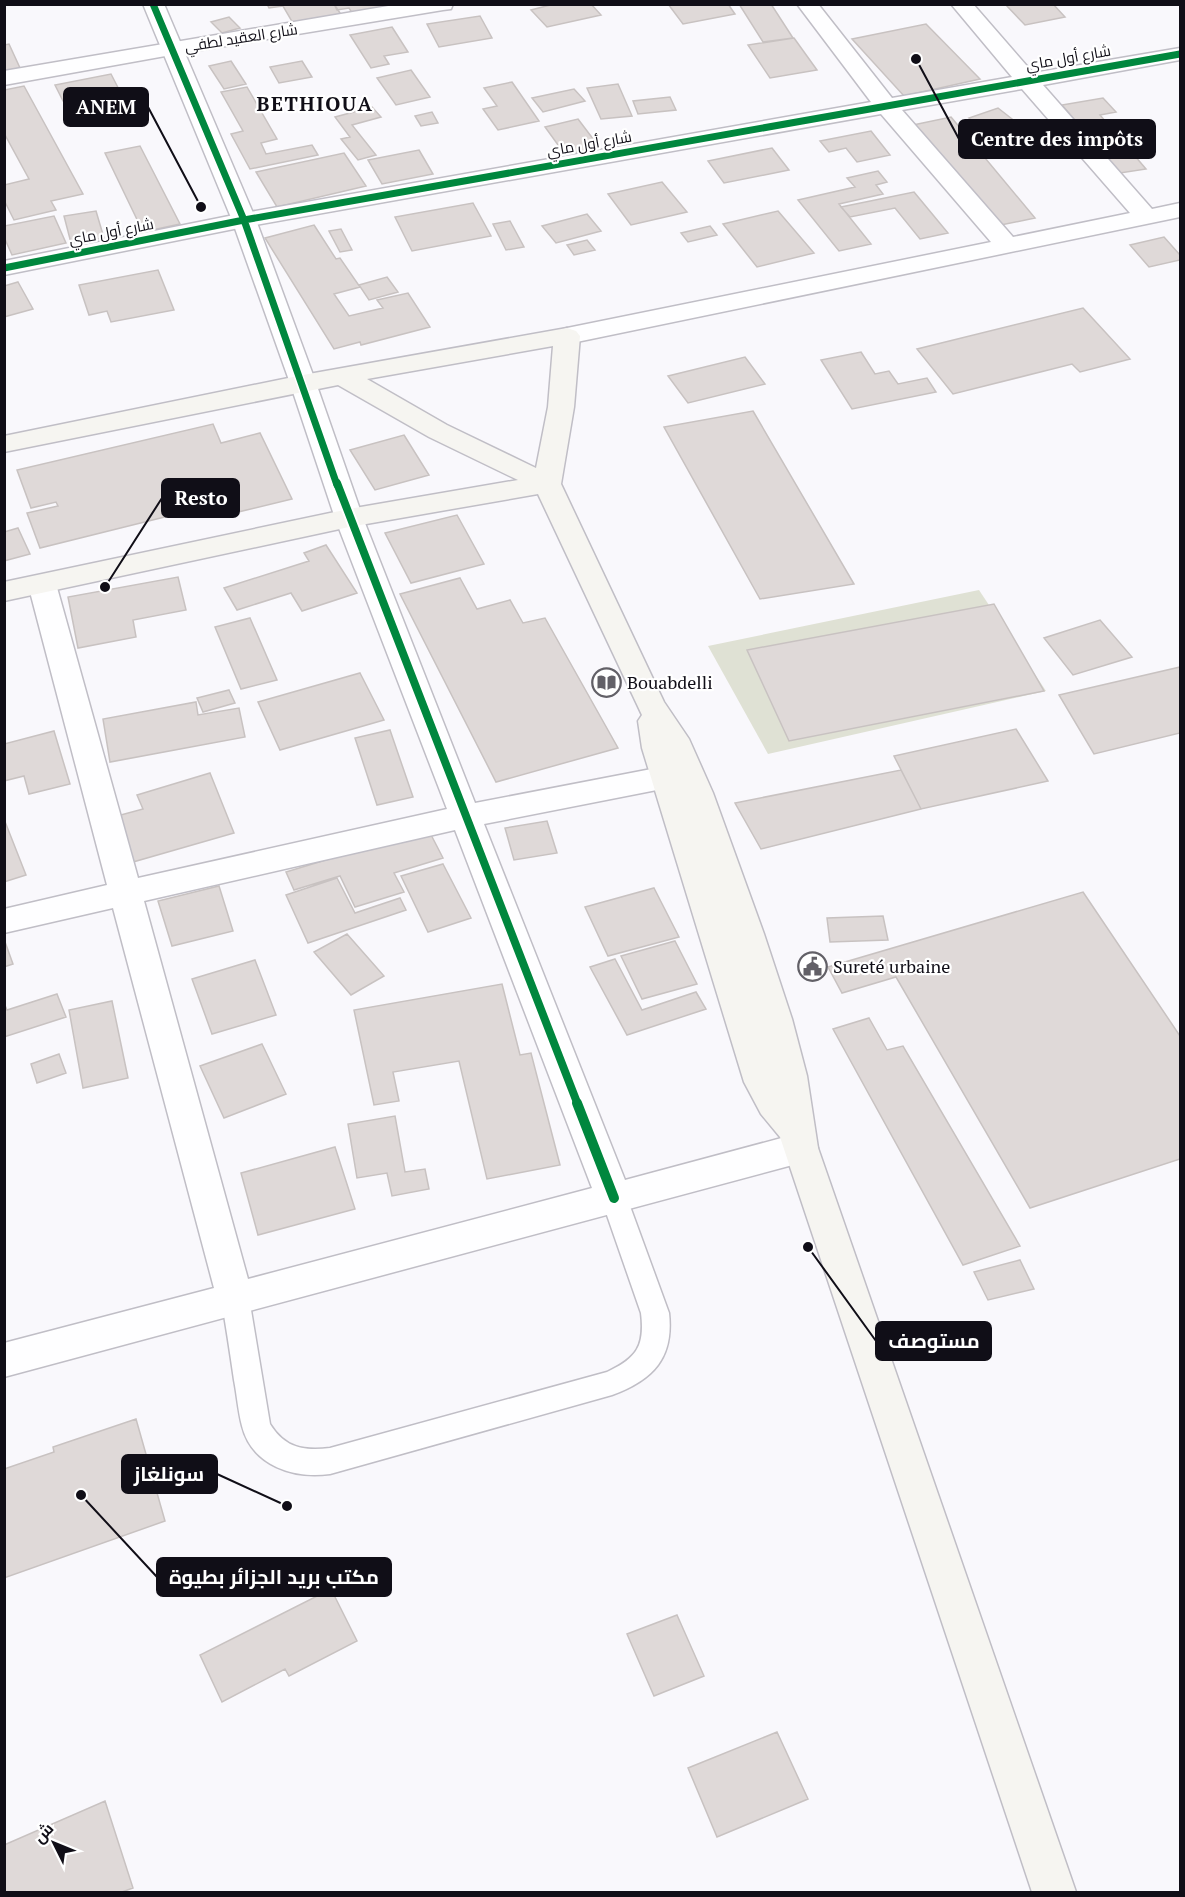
<svg xmlns="http://www.w3.org/2000/svg" width="1185" height="1897" font-family="'PT Serif',Cairo,serif">
	<style>
		.green { fill: #dfe1d4 }
		.building { fill: #dfd9d8; stroke: #c8c2c1; stroke-width: 1.5 }
		.lines { fill: none; stroke-linecap: round; stroke-linejoin: round }
		.service-casing { stroke: #c0bec6; stroke-width: 3 }
		.minor-casing { stroke: #c0bec6; stroke-width: 3 }
		.tertiary-casing { stroke: #c0bec6; stroke-width: 3 }
		.secondary-casing { stroke: #c0bec6; stroke-width: 3 }
		.service { fill: #fefeff; fill-rule: evenodd }
		.minor { fill: #fefeff; fill-rule: evenodd }
		.tertiary { fill: #fefeff; fill-rule: evenodd }
		.secondary { fill: #f6f5f1; fill-rule: evenodd }
		.cycleway-far2-casing { stroke: #fff; stroke-width: 10 }
		.cycleway-far1-casing { stroke: #fff; stroke-width: 12 }
		.cycleway-casing { stroke: #fff; stroke-width: 14 }
		.cycleway-far2 { stroke: #00873e; stroke-width: 7 }
		.cycleway-far1 { stroke: #00873e; stroke-width: 8 }
		.cycleway { stroke: #00873e; stroke-width: 10 }
		.labels { text-anchor: middle; dominant-baseline: central; stroke-width: 4.5; stroke-linejoin: round; paint-order: stroke }
		.far-street-label { font-size: 15px; fill: #100e17; stroke: #fff }
		.poi-label { font-size: 18px; fill: #100e17; stroke: #fff; text-anchor: start }
		.far-district-label { font-size: 20px; font-weight: bold; letter-spacing: 1.5px; fill: #100e17; stroke: #fff }
		.leader { fill: none; stroke: #100e17; stroke-width: 2 }
		.callout-dot { fill: #100e17; stroke: #fff; stroke-width: 2 }
		.callout { fill: #100e17; stroke: #100e17; stroke-width: 2 }
		.callout-label { font-size: 20px; text-anchor: middle; font-weight: bold; fill: #fff }
	</style>
	<rect width="100%" height="100%" fill="#f9f8fc"/>
	<path class="green" d="M979 590 1046 691 768 754 708 646Z"/>
	<path class="building" d="M267 4H334L342 16 294 25 283 6 269 8Z
		M334 4H380L383 10 354 16 349 8 337 10Z
		M554 4H591L601 15 547 27 531 10Z
		M668 4H728L735 14 683 24Z
		M739 4H771L793 38 763 42Z
		M1005 4H1053L1065 17 1025 25Z
		M480 16 492 38 439 47 427 24Z
		M229 17 240 28 222 33 211 22Z
		M926 24 980 79 904 96 852 39Z
		M392 27 408 52 384 56 389 64 371 68 350 35Z
		M794 38 817 70 770 78 748 45Z
		M9 44 20 68 4 71V45Z
		M231 61 246 84 224 89 209 66Z
		M302 61 312 77 279 83 270 67Z
		M411 70 430 97 396 105 377 78Z
		M111 74 130 111 88 119 78 98 63 101 55 85Z
		M512 82 539 121 498 130 483 109 497 106 484 88Z
		M618 84 632 116 601 119 587 88Z
		M24 86 83 194 51 201 56 210 14 220 4 200V185L29 179 4 133V90Z
		M247 87 277 139 261 143 266 154 312 145 318 155 250 169 231 134 243 131 221 92Z
		M574 89 585 101 543 112 532 98Z
		M670 97 676 110 638 114 633 101Z
		M1103 98 1116 112 1100 115 1146 169 1120 173 1062 105Z
		M372 107 381 117 352 125 376 155 358 160 341 139 350 137 335 117Z
		M998 108 1039 140 1010 150 969 118Z
		M432 112 438 123 421 126 415 116Z
		M951 117 1035 218 996 226 913 125Z
		M578 119 600 148 566 156 545 127Z
		M871 131 890 155 857 162 846 148 829 152 820 141Z
		M140 146 180 224 143 232 105 153Z
		M772 148 789 170 724 183 708 161Z
		M419 150 433 174 382 184 368 160Z
		M344 153 366 186 277 207 256 172Z
		M878 171 887 182 876 185 883 194 839 204 871 244 839 251 798 200 855 187 847 178Z
		M662 182 687 212 631 225 608 194Z
		M914 192 948 233 920 239 895 208 850 217 841 207Z
		M473 203 491 236 412 251 395 217Z
		M96 211 104 238 71 243 64 216Z
		M778 211 814 253 757 267 723 224Z
		M587 214 601 231 556 243 542 226Z
		M54 216 66 243 12 255 4 237V226Z
		M510 221 524 247 506 250 493 224Z
		M314 225 336 259 340 258 360 287 334 294 349 316 383 308 377 300 408 293 430 327 361 345 360 342 334 349 265 238Z
		M710 226 717 235 688 242 681 233Z
		M341 229 352 250 340 252 329 231Z
		M1164 237 1180 255V260L1149 267 1130 245Z
		M587 240 595 250 574 255 567 245Z
		M158 270 174 310 111 322 107 311 89 315 79 285Z
		M387 277 398 292 369 300 359 285Z
		M18 282 33 309 4 317V286Z
		M1083 308 1130 359 1080 372 1072 364 953 394 917 349Z
		M861 352 875 374 889 371 898 384 927 378 936 392 852 409 821 360Z
		M745 357 765 384 688 403 668 376Z
		M753 411 854 584 760 599 664 427Z
		M213 424 221 443 260 433 292 499 234 513 229 501 40 548 27 513 58 506 56 502 31 508 17 470Z
		M404 435 429 475 375 490 350 450Z
		M457 515 484 564 411 583 385 533Z
		M18 528 30 554 4 561V532Z
		M326 545 357 593 302 611 291 593 237 610 224 588 309 561 304 553Z
		M178 577 186 610 133 620 136 637 78 648 68 597Z
		M460 578 477 609 510 600 523 623 545 618 618 748 496 782 400 594Z
		M994 604 1044 691 789 741 747 650Z
		M250 618 277 680 241 689 215 627Z
		M1100 620 1132 657 1073 675 1044 638Z
		M1180 667V733L1094 754 1059 695Z
		M360 673 384 720 280 750 258 702Z
		M229 690 235 703 203 712 197 698Z
		M196 702 198 715 239 708 245 737 110 762 103 719Z
		M1016 729 1048 781 921 809 894 756Z
		M390 730 413 797 377 805 355 738Z
		M54 731 70 784 29 794 24 776 4 781V744Z
		M901 770 921 809 761 849 735 803Z
		M210 773 234 833 133 862 117 816 143 809 137 795Z
		M4 819 26 875 4 882Z
		M547 821 557 853 514 860 505 828Z
		M428 829 443 858 394 873 404 892 355 907 340 876 294 890 286 872Z
		M443 864 471 918 428 932 401 876Z
		M337 878 355 913 400 898 406 910 308 943 286 895Z
		M219 886 233 931 172 946 158 901Z
		M654 888 679 937 608 956 585 907Z
		M1083 892 1180 1036V1159L1030 1208 896 977 842 993 828 967Z
		M883 916 888 940 830 942 827 918Z
		M347 934 384 976 351 995 314 952Z
		M4 939 13 964 4 967Z
		M675 941 697 984 642 999 621 956Z
		M615 959 642 1010 696 992 706 1009 627 1035 590 967Z
		M255 960 276 1015 212 1034 192 979Z
		M502 984 520 1055 531 1053 560 1165 487 1179 459 1061 393 1072 399 1101 374 1105 354 1010Z
		M57 994 66 1017 4 1037V1003L7 1010Z
		M112 1001 128 1078 83 1088 69 1010Z
		M869 1018 887 1050 903 1046 1020 1246 963 1265 833 1029Z
		M262 1044 286 1094 224 1118 200 1066Z
		M59 1054 66 1073 37 1083 31 1064Z
		M395 1116 405 1172 425 1169 429 1189 392 1196 387 1173 357 1178 348 1124Z
		M335 1147 355 1209 258 1235 241 1173Z
		M1020 1260 1034 1289 988 1300 974 1272Z
		M136 1419 165 1521 4 1578V1469L54 1452 53 1447Z
		M331 1589 357 1641 289 1676 285 1669 222 1702 200 1655Z
		M677 1615 704 1676 654 1696 627 1634Z
		M777 1732 808 1799 717 1837 688 1768Z
		M105 1801 133 1888 122 1892H4V1845Z"/>
	<g class="lines">
		<defs>
			<path id="service" d="M614 1187 623 1190 627 1198 669 1313C674 1358 653 1380 612 1395L330 1474C294 1479 252 1466 242 1426 238 1411 237 1395 234 1380 230 1353 226 1325 221 1298L225 1290 235 1286 245 1290 249 1298 270 1424C285 1448 303 1451 330 1448L607 1372C637 1358 645 1346 641 1313L601 1198 605 1190Z"/>
			<path id="minor" d="M400 4H453L451 9 443 10 171 55 4 85V71Z
				M797 4H818L892 98 1012 77 951 4H973L1033 73 1180 48V60L1043 85 1152 209 1180 203V217L567 344 558 341 554 336 558 331 567 328 991 242 881 114 244 227 4 275V261L244 213 871 102ZM1022 89 1130 213 1013 237 902 110Z
				M303 375 312 377 316 383 363 518 475 803 667 766 678 769 682 777 678 785 667 788 484 824 625 1180 800 1133 813 1138 818 1148 813 1158 800 1163 4 1377V1343L214 1288 113 908 4 933V909L107 885 28 584 32 577 42 575 52 577 56 584 138 878 447 809 335 518 290 383 294 377ZM455 830 592 1188 248 1279 144 901Z"/>
			<path id="tertiary" d="M143 4H164L256 220 316 383 312 389 303 391 294 389 290 383 232 220Z"/>
			<path id="secondary" d="M567 328 576 331 580 336 574 407 561 484 664 702 689 739 713 793 764 934 792 1019 807 1076 818 1148 1076 1892H1032L780 1137 761 1114 744 1082 642 748 638 721 642 715 538 494 349 527 4 601V582L349 509 518 480 429 437 338 385 4 452V436L303 375ZM553 346 548 407 536 468 447 425 367 379Z"/>
		</defs>
		<use href="#service" class="service-casing"/>
		<use href="#minor" class="minor-casing"/>
		<use href="#tertiary" class="tertiary-casing"/>
		<use href="#secondary" class="secondary-casing"/>
		<use href="#service" class="service"/>
		<use href="#minor" class="minor"/>
		<use href="#tertiary" class="tertiary"/>
		<use href="#secondary" class="secondary"/>
		<defs>
			<path id="cycleway-far2" d="M153 4 244 220 337 485
				M4 268 244 220 1180 54"/>
			<path id="cycleway-far1" d="M337 483 578 1105"/>
			<path id="cycleway" d="M577 1103 614 1198"/>
		</defs>
		<use href="#cycleway-far2" class="cycleway-far2-casing"/>
		<use href="#cycleway-far1" class="cycleway-far1-casing"/>
		<use href="#cycleway" class="cycleway-casing"/>
		<use href="#cycleway-far2" class="cycleway-far2"/>
		<use href="#cycleway-far1" class="cycleway-far1"/>
		<use href="#cycleway" class="cycleway"/>
	</g>
	<defs>
		<symbol id="library-ring" viewBox="-11 -11 22 22"><circle r="9.5" fill="#fff" stroke="#626067" stroke-width="1.5"/><path d="M-6-4Q-3-5.5-.7-3.5V5Q-3 3-6 4ZM6-4Q3-5.5 .7-3.5V5Q3 3 6 4Z" fill="#626067"/></symbol>
		<symbol id="civic-ring" viewBox="-11 -11 22 22"><circle r="9.5" fill="#fff" stroke="#626067" stroke-width="1.5"/><path d="M-.6-6.5H3V-4.5H.6V-3L4-1V1h2V6H-6V1h2V-1L-.6-3ZM-1.2 2.5V6h2.4V2.5Z" fill="#626067"/></symbol>
	</defs>
	<g fill-rule="evenodd">
		<use href="#library-ring" x="590" y="666" width="33" height="33"/>
		<use href="#civic-ring" x="796" y="950" width="33" height="33"/>
	</g>
	<g class="labels">
		<g class="far-street-label">
			<text transform="translate(241 37) rotate(-9)">شارع العقيد لطفي</text>
			<text transform="translate(1068 57) rotate(-10)">شارع أول ماي</text>
			<text transform="translate(589 143) rotate(-10)">شارع أول ماي</text>
			<text transform="translate(111 231) rotate(-11)">شارع أول ماي</text>
		</g>
		<g class="poi-label">
			<text x="627" y="682">Bouabdelli</text>
			<text x="833" y="966">Sureté urbaine</text>
		</g>
		<g class="far-district-label">
			<text x="315" y="103">BETHIOUA</text>
		</g>
	</g>
	<path class="leader" d="M201 207L148 107M916 59L959 139M105 587L162 498M808 1247L876 1341M287 1506L217 1474M81 1495L157 1577"/>
	<g class="callout-dot">
		<circle cx="201" cy="207" r="6"/>
		<circle cx="916" cy="59" r="6"/>
		<circle cx="105" cy="587" r="6"/>
		<circle cx="808" cy="1247" r="6"/>
		<circle cx="287" cy="1506" r="6"/>
		<circle cx="81" cy="1495" r="6"/>
	</g>
	<g class="callout">
		<rect x="64" y="88" width="84" height="38" rx="6"/>
		<rect x="959" y="120" width="196" height="38" rx="6"/>
		<rect x="162" y="479" width="77" height="38" rx="6"/>
		<rect x="876" y="1322" width="115" height="38" rx="6"/>
		<rect x="122" y="1455" width="95" height="38" rx="6"/>
		<rect x="157" y="1558" width="234" height="38" rx="6"/>
	</g>
	<g class="callout-label">
		<text x="106" y="114">ANEM</text>
		<text x="1057" y="146">Centre des impôts</text>
		<text x="201" y="505">Resto</text>
		<text x="934" y="1348">مستوصف</text>
		<text x="169" y="1481">سونلغاز</text>
		<text x="274" y="1584">مكتب بريد الجزائر بطيوة</text>
	</g>
	<rect width="1185" height="1897" fill="none" stroke="#100e17" stroke-width="12"/>
	<g transform="translate(54 1843) rotate(313)" stroke="#ffffff" stroke-width="4.5" paint-order="stroke">
	<path d="M0-4.5L10 22L0 15L-10 22Z" fill="#100e17"/>
	<text y="-9" font-size="16" font-weight="bold" text-anchor="middle" fill="#100e17">ش</text>
	</g>
</svg>
